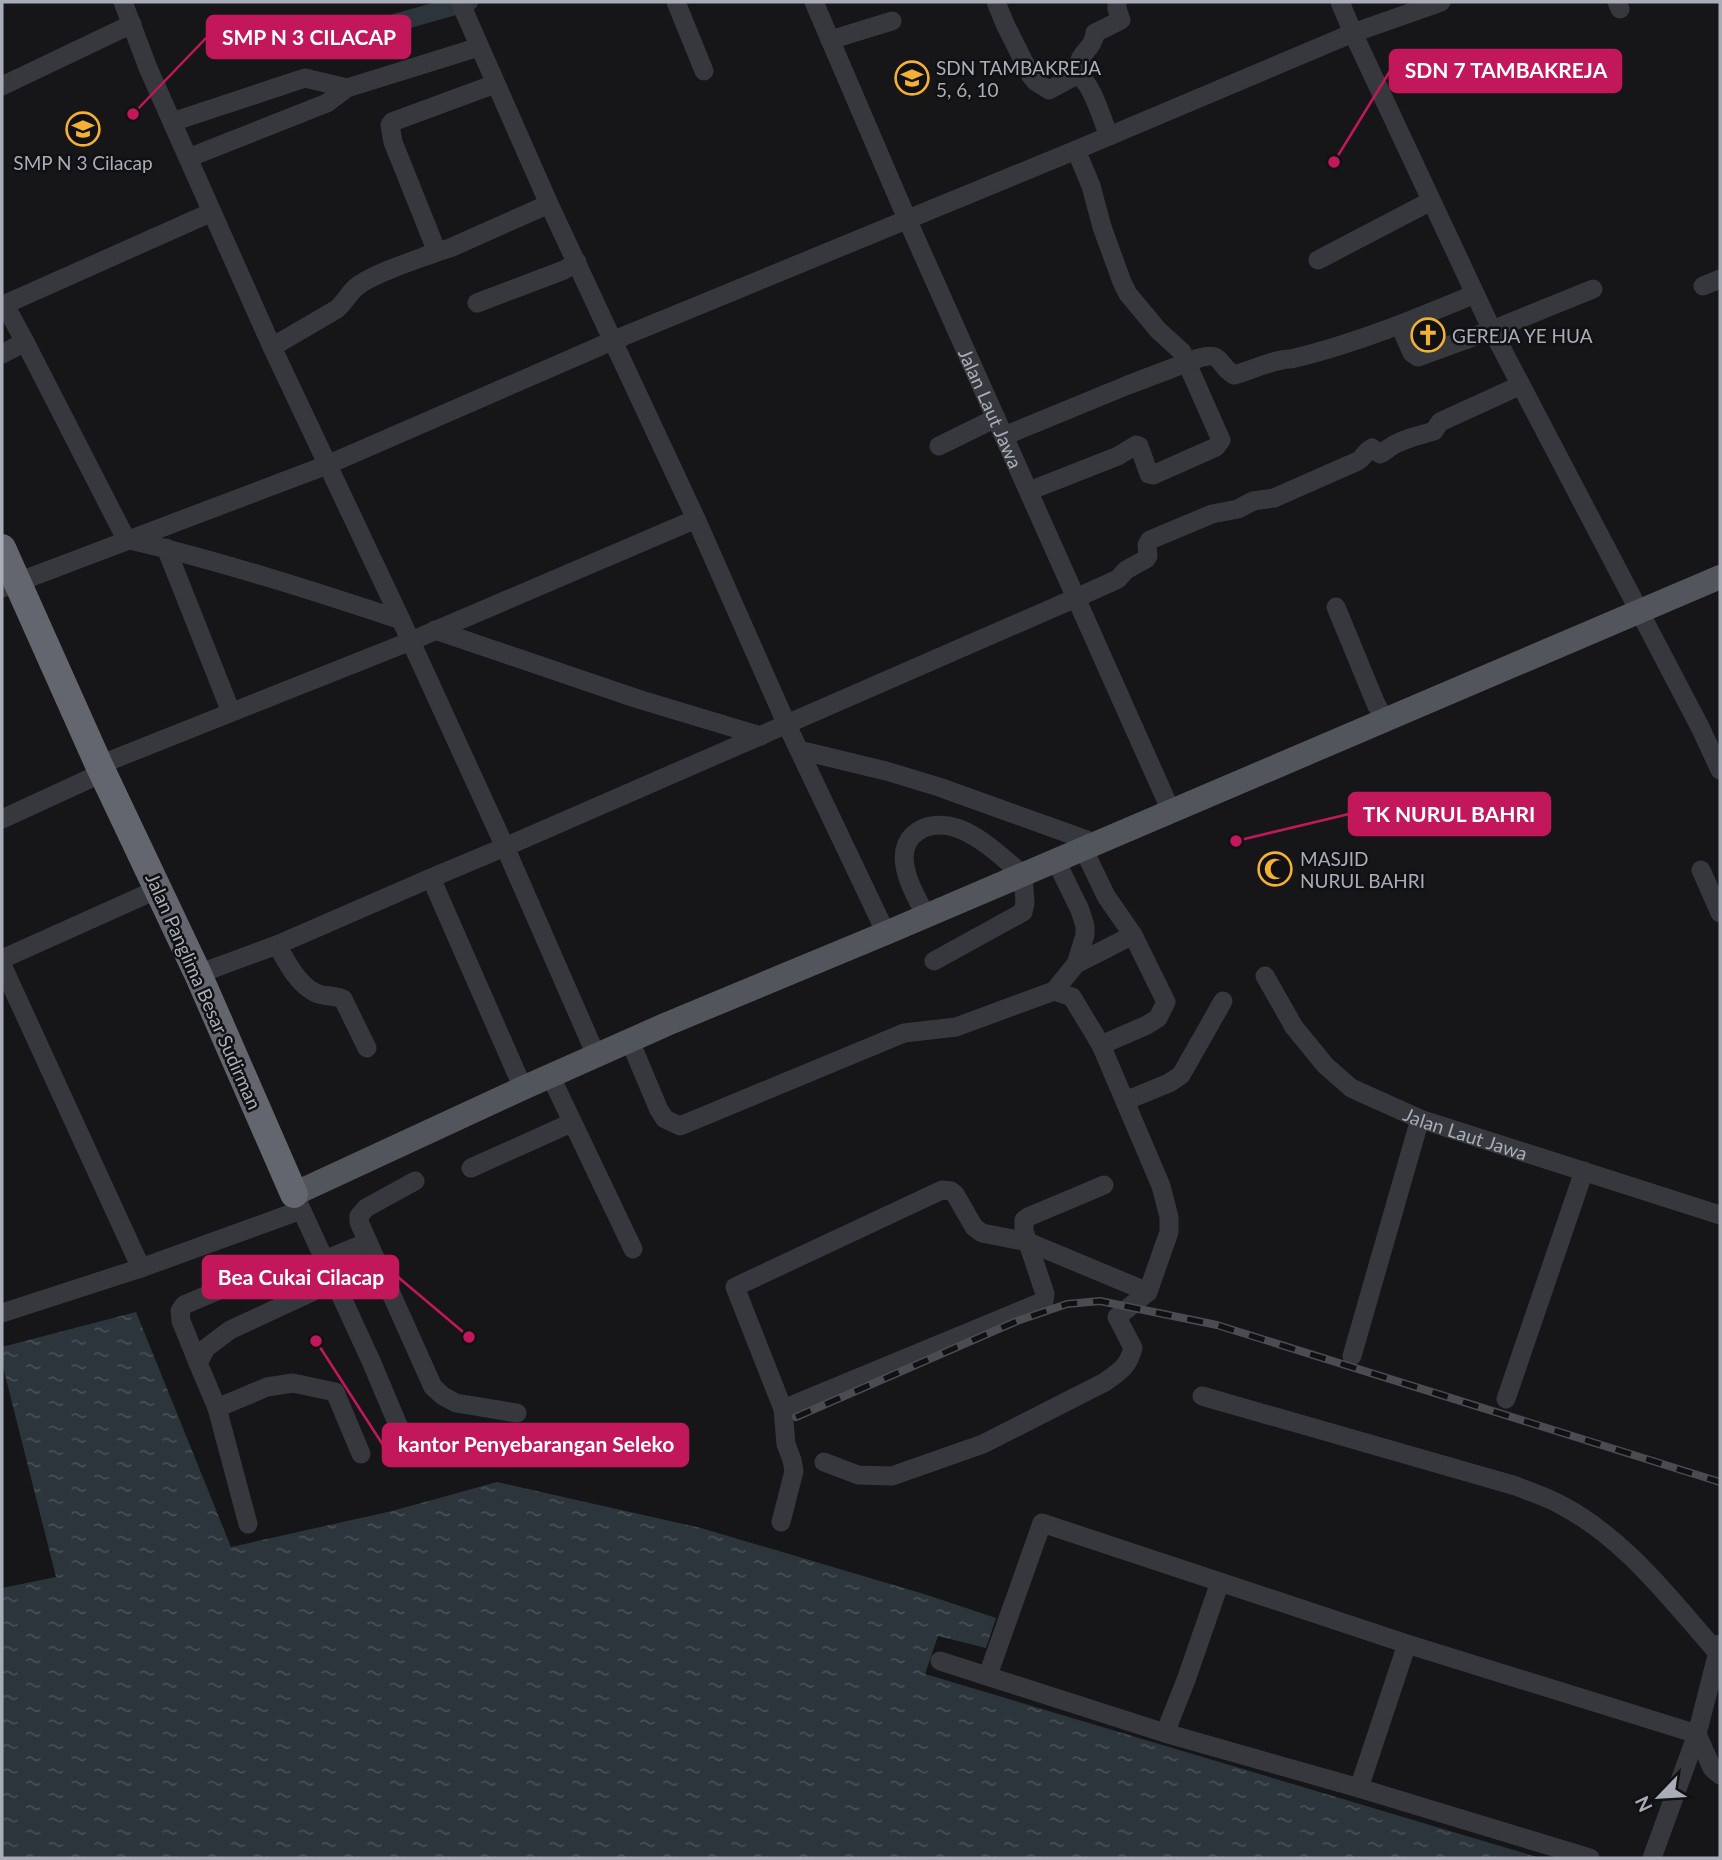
<svg xmlns="http://www.w3.org/2000/svg" width="1722" height="1860" font-family="Lato,sans-serif">
	<style>
		.water { fill: url(#water-ripples) }
		.lines { fill: none; stroke-linecap: round; stroke-linejoin: round }
		.canal { stroke: #2c353c; stroke-width: 18 }
		.minor { stroke: #37383d; stroke-width: 19 }
		.major { stroke: #53555c; stroke-width: 24 }
		.highway { stroke: #63666e; stroke-width: 28 }
		.rail-casing { stroke: #4a4c52; stroke-width: 8 }
		.rail { stroke: #111113; stroke-width: 5; stroke-dasharray: 16; stroke-linecap: butt }
		.labels { text-anchor: middle; dominant-baseline: central; stroke-width: 5; stroke-linejoin: round; paint-order: stroke }
		.poi-label { font-size: 19px; fill: #a8adb8; stroke: #111113; text-anchor: start }
		.street-label { font-size: 19px; fill: #a8adb8; stroke: #111113 }
		.leader { fill: none; stroke: #c2185b; stroke-width: 2.5 }
		.callout-dot { fill: #c2185b; stroke: #111113; stroke-width: 2.5 }
		.callout { fill: #c2185b; stroke: #c2185b; stroke-width: 2.5 }
		.callout-label { font-size: 21px; text-anchor: middle; font-weight: bold; fill: #fff }
	</style>
	<defs>
		<pattern id="water-ripples" width="26" height="14" patternUnits="userSpaceOnUse" patternTransform="scale(1.75)"><rect width="26" height="14" fill="#2c353c"/><path d="M2 4q2-2 4 0t4 0M15 11q2-2 4 0t4 0" fill="none" stroke="#485056"/></pattern>
	</defs>
	<rect width="100%" height="100%" fill="#161618"/>
	<path class="water" d="M136 1312 231 1547 392 1511 497 1482 701 1528 924 1594 996 1618 986 1648 938 1636 925 1674 1540 1858H2V1588L56 1577 2 1363V1347Z"/>
	<g class="lines">
		<path class="canal" d="M306 48 469 2"/>
		<g class="minor">
			<path d="M123 2 148 68 272 347 401 620 505 847 596 1055"/>
			<path d="M460 2 549 204 696 519 787 725 886 933"/>
			<path d="M676 2 704 71"/>
			<path id="s1" d="M814 2 907 219 1171 811"/>
			<path d="M996 2 1005 24 1031 76 1036 82 1049 90 1077 75C1092 81 1102 120 1109 136"/>
			<path d="M1340 2 1353 33 1492 330 1700 727 1720 770"/>
			<path d="M1617 2 1620 9"/>
			<path d="M830 40 892 21"/>
			<path d="M1077 75C1077 50 1093 52 1095 33L1121 20 1117 9V2"/>
			<path d="M495 84 392 122 390 125 393 142 437 252 450 248 549 204"/>
			<path d="M2 86 132 24"/>
			<path d="M172 122 305 78 347 88"/>
			<path d="M188 158 327 103 347 88 479 47"/>
			<path d="M212 212 8 303 6 307 25 342 126 539C220 561 311 590 401 620"/>
			<path d="M1318 260 1431 201"/>
			<path d="M1703 286 1720 279"/>
			<path d="M477 303 564 270 577 262"/>
			<path d="M1400 326 1412 353 1418 357 1492 330 1593 289"/>
			<path d="M272 347 337 309C344 303 348 295 355 288 371 274 416 260 437 252"/>
			<path d="M2 354 25 342"/>
			<path d="M1004 436 1128 385 1199 358C1223 351 1217 365 1234 375 1249 371 1278 358 1291 359 1355 344 1415 319 1475 294"/>
			<path d="M939 446 996 418"/>
			<path d="M1029 491 1118 456 1136 445 1139 446 1149 474 1153 475 1216 447 1221 440 1182 352 1158 330 1128 294 1122 282 1102 227 1091 186 1076 150"/>
			<path d="M166 548 231 712"/>
			<path d="M2 588 327 465 612 341 1076 150 1353 33 1441 2"/>
			<path d="M1336 607 1376 704 1385 720"/>
			<path d="M435 630 638 699 761 736"/>
			<path d="M799 750 886 771 939 787 1095 843"/>
			<path d="M99 765 411 641 696 519"/>
			<path d="M2 819 102 773"/>
			<path d="M1083 848 1106 896 1133 935 1166 1002 1158 1018 1147 1025 1101 1045"/>
			<path d="M1701 870 1720 913"/>
			<path d="M431 878 523 1088"/>
			<path d="M926 916C918 900 908 884 905 866 899 833 928 819 957 828 982 837 1003 858 1023 875L1025 903 1023 912 934 961"/>
			<path d="M277 945C286 961 298 985 316 993 324 997 335 995 343 999L367 1048"/>
			<path d="M2 959 158 889"/>
			<path d="M1076 964 1133 935"/>
			<path d="M2 965 141 1268"/>
			<path d="M198 974 277 945 431 878 505 847 1085 594 1118 579 1126 570 1146 559 1148 556 1147 545 1150 540 1212 514 1238 509 1253 501 1274 498 1358 461C1364 458 1363 453 1372 448L1380 454C1384 453 1386 450 1389 448 1401 439 1421 435 1434 431L1440 422 1521 385"/>
			<path id="s2" d="M1265 976 1294 1027 1325 1065 1351 1088 1420 1119 1720 1215"/>
			<path d="M630 1041 659 1110 665 1119 680 1126 904 1033 956 1027 1054 991 1076 964 1085 935V926L1080 910 1056 861"/>
			<path d="M550 1075 633 1249"/>
			<path d="M1125 1101 1169 1083 1181 1075 1223 1001"/>
			<path d="M471 1168 571 1123"/>
			<path d="M415 1181 366 1208 359 1216V1222L433 1387 443 1396 456 1403 517 1413"/>
			<path d="M296 1198 371 1361 403 1437"/>
			<path d="M2 1313 141 1268 301 1210"/>
			<path d="M1352 1356 1420 1119"/>
			<path d="M198 1363 181 1321 180 1311 184 1305 257 1274"/>
			<path d="M1202 1396 1516 1486C1530 1492 1547 1497 1561 1505 1626 1539 1670 1599 1718 1653"/>
			<path d="M1506 1399 1584 1171"/>
			<path d="M217 1408 267 1387 293 1383 335 1392 361 1454"/>
			<path d="M783 1409 1044 1301 1045 1294 1024 1231V1220L1028 1217 1104 1185"/>
			<path d="M824 1462 858 1475 892 1476 983 1444 1105 1382C1120 1371 1128 1367 1133 1348L1117 1317 1148 1292 1169 1232V1217L1161 1186 1101 1045 1072 997 1054 991"/>
			<path d="M781 1522 794 1471 792 1460 786 1444 783 1409 735 1287 942 1190 951 1191 955 1194 974 1227 982 1233 1028 1242 1148 1292"/>
			<path d="M248 1524 217 1408 198 1363 206 1348 230 1330 312 1292 322 1278 324 1260 368 1242"/>
			<path d="M1720 1644 1697 1734 1712 1768 1720 1775"/>
			<path d="M940 1661 1165 1733 1359 1788 1590 1858"/>
			<path d="M988 1675 1042 1523 1407 1644 1697 1734 1652 1858"/>
			<path d="M1165 1733 1186 1680 1220 1582"/>
			<path d="M1359 1788 1407 1644"/>
		</g>
		<path class="major" d="M294 1194 523 1088 667 1024 886 933 1720 577"/>
		<path class="highway" d="M2 548 99 765 198 974 294 1194"/>
		<defs>
			<path id="rail" d="M796 1417 1017 1321 1067 1304 1100 1301 1217 1325 1720 1482"/>
		</defs>
		<use href="#rail" class="rail-casing"/>
		<use href="#rail" class="rail"/>
	</g>
	<defs>
		<symbol id="school-ring" viewBox="-11 -11 22 22"><circle r="9.5" fill="#111113" stroke="#f2b134" stroke-width="1.5"/><path d="M0-5L7-2L0 1L-7-2ZM-4 1L0 2.5L4 1V4Q0 6-4 4Z" fill="#f2b134"/></symbol>
		<symbol id="church-ring" viewBox="-11 -11 22 22"><circle r="9.5" fill="#111113" stroke="#f2b134" stroke-width="1.5"/><path d="M-1.2-6h2.4v3.5h3.3v2.4h-3.3V6h-2.4V-.1h-3.3v-2.4h3.3Z" fill="#f2b134"/></symbol>
		<symbol id="mosque-ring" viewBox="-11 -11 22 22"><circle r="9.5" fill="#111113" stroke="#f2b134" stroke-width="1.5"/><path d="M3.5-4.9A6 6 0 1 0 3.5 4.9A5 5 0 1 1 3.5-4.9Z" fill="#f2b134"/></symbol>
	</defs>
	<g fill-rule="evenodd">
		<use href="#school-ring" x="893" y="59" width="38" height="38"/>
		<use href="#school-ring" x="64" y="110" width="38" height="38"/>
		<use href="#church-ring" x="1409" y="316" width="38" height="38"/>
		<use href="#mosque-ring" x="1256" y="850" width="38" height="38"/>
	</g>
	<g class="labels">
		<g class="poi-label">
			<text x="936" y="67">SDN TAMBAKREJA<tspan x="936" dy="22">5, 6, 10</tspan></text>
			<text x="83" y="162" text-anchor="middle">SMP N 3 Cilacap</text>
			<text x="1452" y="335">GEREJA YE HUA</text>
			<text x="1300" y="858">MASJID<tspan x="1300" dy="22">NURUL BAHRI</tspan></text>
		</g>
		<g class="street-label">
			<text stroke="none"><textPath href="#s1" startOffset="443">Jalan Laut Jawa</textPath></text>
			<text transform="translate(204 991) rotate(66)">Jalan Panglima Besar Sudirman</text>
			<text stroke="none"><textPath href="#s2" startOffset="266">Jalan Laut Jawa</textPath></text>
		</g>
	</g>
	<path class="leader" d="M133 114L207 37M1334 162L1390 71M1236 841L1349 814M469 1337L398 1277M316 1341L383 1445"/>
	<g class="callout-dot">
		<circle cx="133" cy="114" r="7"/>
		<circle cx="1334" cy="162" r="7"/>
		<circle cx="1236" cy="841" r="7"/>
		<circle cx="469" cy="1337" r="7"/>
		<circle cx="316" cy="1341" r="7"/>
	</g>
	<g class="callout">
		<rect x="207" y="16" width="203" height="42" rx="7"/>
		<rect x="1390" y="50" width="231" height="42" rx="7"/>
		<rect x="1349" y="793" width="201" height="42" rx="7"/>
		<rect x="203" y="1256" width="195" height="42" rx="7"/>
		<rect x="383" y="1424" width="305" height="42" rx="7"/>
	</g>
	<g class="callout-label">
		<text x="309" y="45">SMP N 3 CILACAP</text>
		<text x="1506" y="78">SDN 7 TAMBAKREJA</text>
		<text x="1449" y="822">TK NURUL BAHRI</text>
		<text x="301" y="1285">Bea Cukai Cilacap</text>
		<text x="536" y="1452">kantor Penyebarangan Seleko</text>
	</g>
	<rect width="1722" height="1860" fill="none" stroke="#a8adb8" stroke-width="7"/>
	<g transform="translate(1659 1797) rotate(245)" stroke="#111113" stroke-width="5" paint-order="stroke">
	<path d="M0-5L12 26L0 18L-12 26Z" fill="#a8adb8"/>
	<text y="-10" font-size="19" font-weight="bold" text-anchor="middle" fill="#a8adb8">N</text>
	</g>
</svg>
